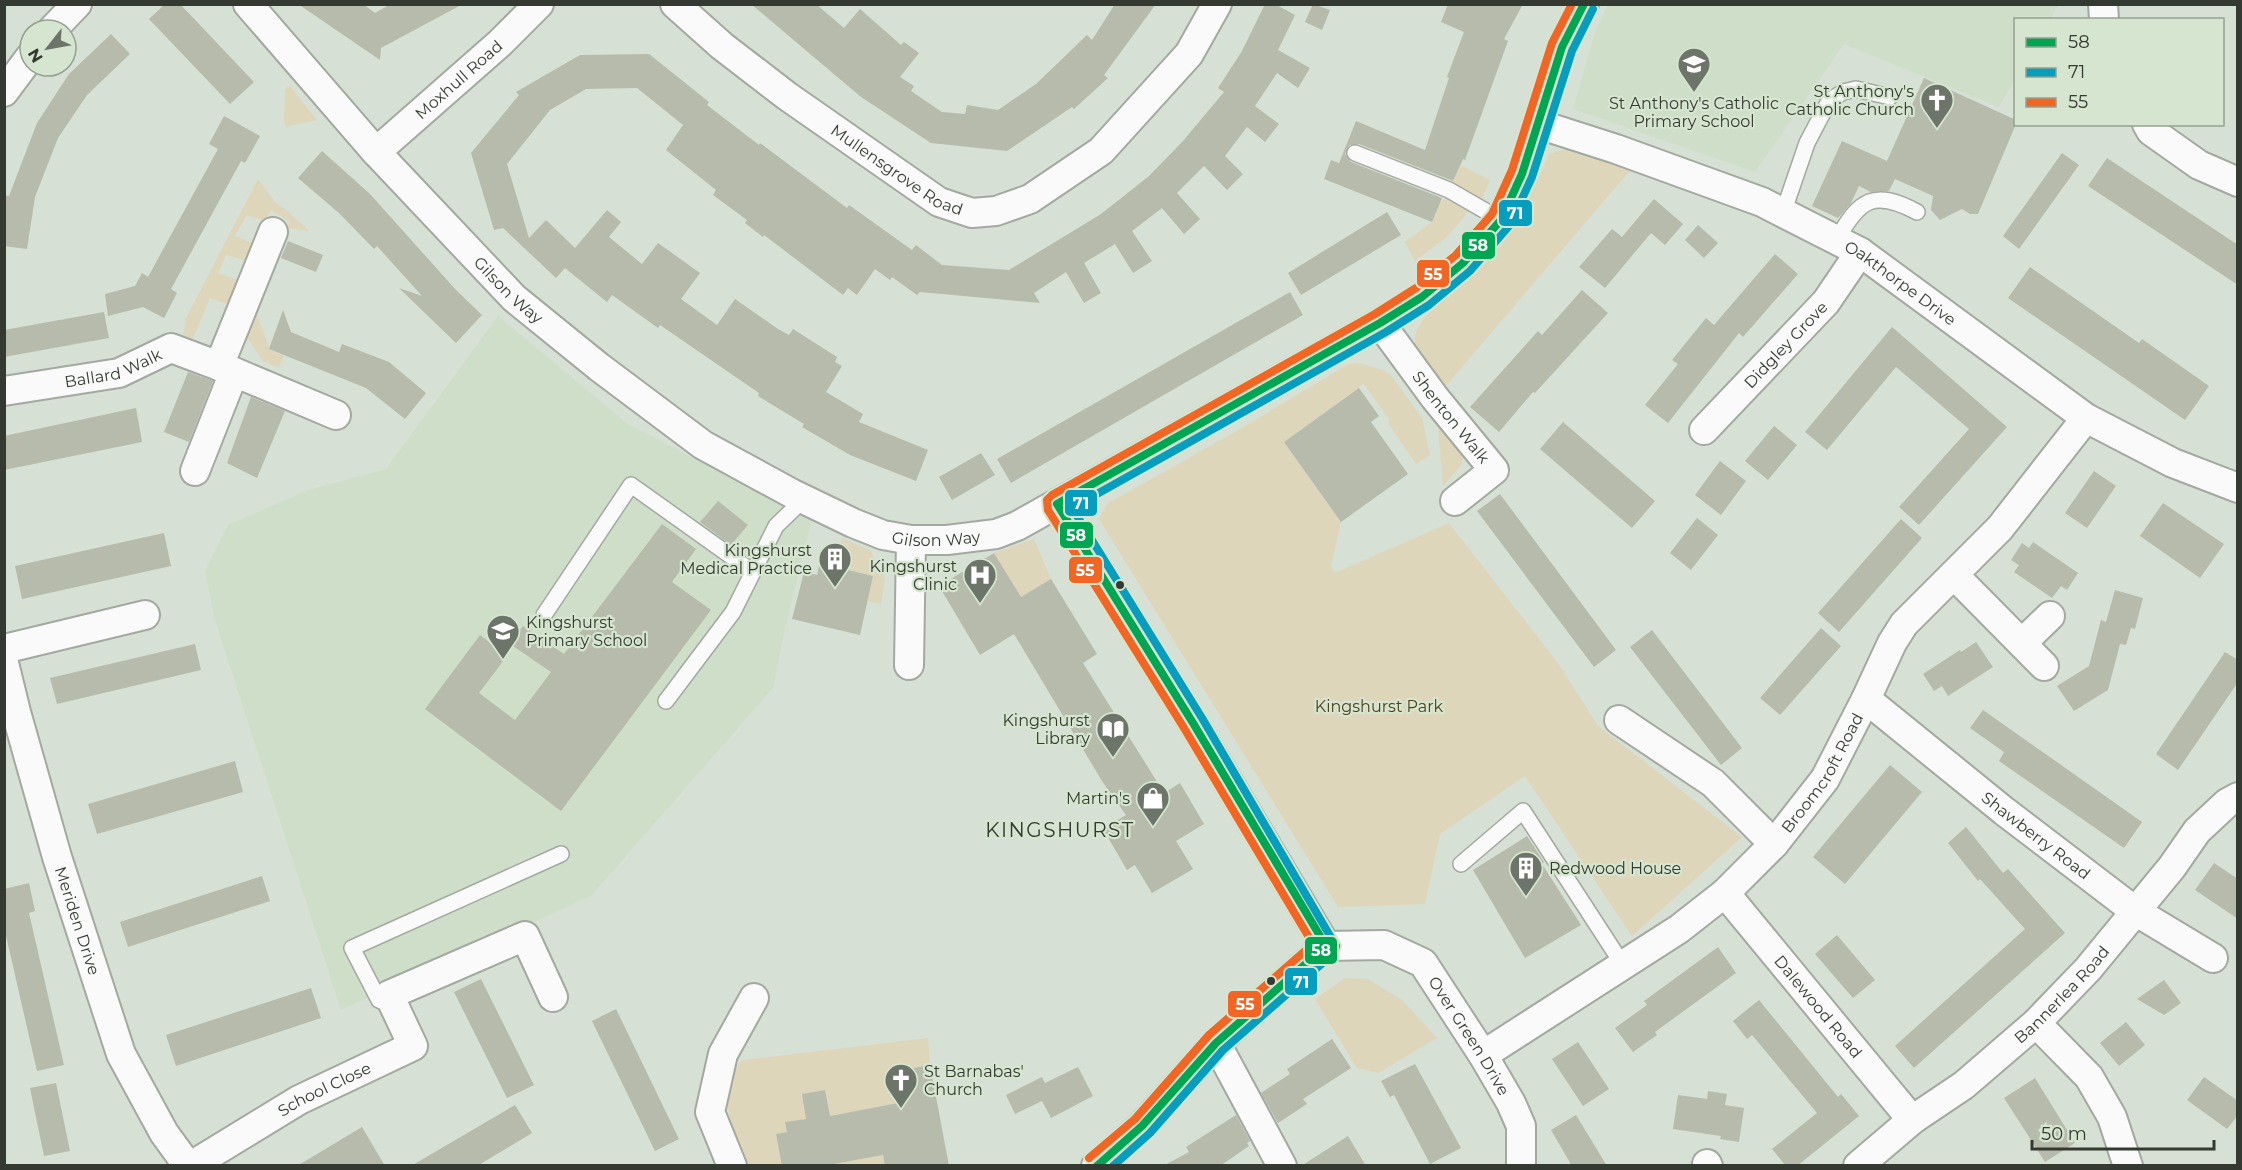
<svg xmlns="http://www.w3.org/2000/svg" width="2242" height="1170" font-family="Montserrat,sans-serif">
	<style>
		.built { fill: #cfdec9 }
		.green { fill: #ded6ba }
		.building { fill: #b7bbab }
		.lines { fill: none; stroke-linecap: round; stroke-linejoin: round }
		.lane-casing { stroke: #a3a9a0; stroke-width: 18 }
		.street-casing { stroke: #a3a9a0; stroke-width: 32 }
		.lane { stroke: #f9faf9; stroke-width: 15 }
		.street { stroke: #f9faf9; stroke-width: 28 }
		.bus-1-casing { stroke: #d5e5cf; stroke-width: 12 }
		.bus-2-casing { stroke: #d5e5cf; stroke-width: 12 }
		.bus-3-casing { stroke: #d5e5cf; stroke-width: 12 }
		.bus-1 { stroke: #00a651; stroke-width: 8 }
		.bus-2 { stroke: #059ebe; stroke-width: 8 }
		.bus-3 { stroke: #f26522; stroke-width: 8 }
		.bus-dot { fill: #343a31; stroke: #d5e5cf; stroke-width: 2 }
		.labels { text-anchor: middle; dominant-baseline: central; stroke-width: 4.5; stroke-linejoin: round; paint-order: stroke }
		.street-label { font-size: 16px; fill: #343a31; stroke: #d5e5cf }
		.poi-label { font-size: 16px; fill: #343a31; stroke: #d5e5cf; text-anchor: end }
		.park-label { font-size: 16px; fill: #513f17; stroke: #d5e5cf }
		.quarter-label { font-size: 20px; letter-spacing: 1.5px; fill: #343a31; stroke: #d5e5cf }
		.line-badge { stroke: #d5e5cf; stroke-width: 2 }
		.badge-label { font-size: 16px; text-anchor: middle; font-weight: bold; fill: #fff }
	</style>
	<rect width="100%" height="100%" fill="#d7e0d4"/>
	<path class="built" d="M1608 5V4L2058 5 2051 19 2016 20 2015 79 1999 107 1844 44 1755 172 1573 109 1595 32Z
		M498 316 629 425 812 519 786 625 773 688 591 896 341 1010 215 620 205 571 228 525 308 490 386 469Z"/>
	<path class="green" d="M290 86 317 120 286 127 284 123 285 89Z
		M1570 148 1633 167 1445 387C1432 373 1412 357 1415 337 1419 317 1439 305 1453 293 1504 249 1523 214 1549 154Z
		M1460 165 1490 180 1481 201 1454 186 1453 182Z
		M258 179 275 202 288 211 309 231 287 228 289 221 271 210 264 221 247 215 235 236 252 243 247 261 226 255 218 273 240 281 233 300 227 304 210 298 192 340 185 343 183 337 186 318Z
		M1448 197 1469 211 1447 237 1415 261 1405 242 1432 222 1439 203Z
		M252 313 257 315 270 350 284 356 279 368 263 361 247 337Z
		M1358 363 1383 370 1391 375 1422 418 1430 455 1416 464 1388 423 1389 419 1363 383 1359 388 1284 442 1341 522 1331 566 1335 573 1449 523 1558 663 1598 726 1742 837 1632 936 1525 776 1440 834 1425 904 1338 907 1099 519 1107 504 1240 429 1349 364Z
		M1437 417 1463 453 1462 464 1443 486Z
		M842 538 870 550 885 578 881 604 868 601 873 576 848 570 837 560Z
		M1034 539 1051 579 1021 597 994 553Z
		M1345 978 1368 979 1402 1000 1437 1038 1378 1073 1357 1068 1315 999Z
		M928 1038 930 1065 892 1072 898 1103 830 1116 825 1090 802 1094 806 1119 786 1122 787 1132 777 1134 782 1165H793H749C734 1130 713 1095 742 1060Z
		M883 1155 885 1166H823Z"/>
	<path class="building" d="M165 4H180L254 82 230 104 149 19Z
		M298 4H363L375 13 391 4H463L381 48 380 60Z
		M751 4H816L844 28 860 9 901 45 904 42 919 53 900 77 914 86 911 91 942 112 965 114 967 105 998 110 1036 84 1087 35 1092 40 1115 4H1156L1104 75 1108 78 1074 109 1072 107 1007 151 931 143 861 97Z
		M1265 4H1275L1295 15 1278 50 1310 68 1298 88 1277 73 1255 106 1279 124 1265 142 1247 127 1225 156 1243 174 1227 190 1204 166 1177 193 1200 219 1184 234 1162 208 1132 231 1152 261 1133 273 1115 244 1084 263 1101 293 1084 303 1066 272 1034 293 1040 303 920 292 917 295 892 277 890 280 875 269 857 295 848 288 843 295 764 235 763 237 745 223 747 220 713 195 716 190 666 150 683 125 637 88 586 89 550 110 507 164 529 238 546 220 575 248 607 210 621 222 609 237 642 264 658 243 700 273 681 299 717 325 735 299 778 329 789 335 793 329 837 357 835 362 842 366 826 392 863 414 859 422 928 450 916 481 850 455 802 427 804 424 758 396 759 393 660 325 658 328 612 295 607 302 565 268 556 278 503 228 494 230 471 153 519 95 516 92 580 55 649 54 709 102 707 105 759 145 760 143 847 208 849 205 912 250 916 245 942 265 1009 270 1101 214 1149 176 1183 141 1224 92 1218 88 1242 51Z
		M1313 4 1330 10 1322 30 1305 22Z
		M1448 4H1523L1504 39 1508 41 1465 160 1463 159 1453 181 1359 144 1349 145 1345 154 1351 162 1442 198 1432 222 1324 179 1331 160 1339 163 1356 121 1425 150 1449 78 1447 77 1464 32 1441 22Z
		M111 34 130 54 87 95 58 138 35 197 27 249 4 246V195L9 196 37 123 69 74Z
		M1924 78 2016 120V124L1978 214H1970L1962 209 1940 220 1931 210 1933 196 1895 179 1889 191 1871 192 1859 186 1851 203 1838 218 1812 206 1842 141 1887 161Z
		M224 116 260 136 245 163 241 161 171 289 177 293 164 318 143 307 108 316 105 294 135 286 142 273 148 277 218 149 209 144Z
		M322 151 370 194 456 290 482 315 456 343 399 288 422 296 377 246 374 249 340 214 298 178Z
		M2062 153 2079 165 2019 249 2003 236Z
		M2107 158 2238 245V285L2088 186Z
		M1654 199 1683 224 1665 245 1651 233 1605 288 1579 267 1612 229 1622 237Z
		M1387 212 1401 235 1301 295 1288 273Z
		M1698 225 1718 243 1704 258 1685 240Z
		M288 241 323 255 316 272 281 258Z
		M1775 254 1798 274 1743 337 1739 333 1668 423 1645 405 1678 364 1672 360 1706 318 1714 325Z
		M2030 267 2139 343 2142 339 2209 386 2185 420 2008 298Z
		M1582 290 1608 313 1535 393 1533 392 1499 432 1470 407 1538 331 1542 335Z
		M1290 292 1303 315 1011 483 997 459Z
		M283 310 291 332 339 352 342 344 389 362 426 393 405 419 366 388 269 349Z
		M104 312 109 338 4 357V330Z
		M1892 327 2007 427 1919 525 1899 507 1969 429 1896 367 1827 450 1805 432Z
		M188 372 213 381 189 442 164 432Z
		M1359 388 1379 416 1371 422 1408 474 1341 522 1284 442Z
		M251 397 285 411 257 478 227 463Z
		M136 408 142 442 4 470V436Z
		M1563 422 1655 501 1632 528 1540 449Z
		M1774 426 1797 445 1768 480 1745 461Z
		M981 453 995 475 952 500 939 477Z
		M1720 461 1746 481 1721 515 1695 495Z
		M2094 471 2116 486 2087 528 2065 513Z
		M1500 494 1616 650 1594 667 1477 511Z
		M718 501 748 525 731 545 700 522Z
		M2163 503 2224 544 2200 578 2140 536Z
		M1697 518 1718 535 1691 570 1670 553Z
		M1901 519 1922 538 1839 632 1818 613Z
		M662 524 696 549 672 582 711 610 561 811 425 709 480 635 507 656 479 693 515 720 551 672 510 644 523 626 564 654Z
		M164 533 171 566 22 599 15 566Z
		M2033 542 2078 573 2067 590 2061 586 2052 598 2014 572 2019 565 2011 560 2022 543 2029 548Z
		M994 553 1021 597 1051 579 1097 654 1083 663 1164 793 1180 783 1204 824 1176 841 1193 869 1152 893 1135 865 1127 870 1103 829 1126 815 1102 781 1014 634 980 655 939 586Z
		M821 557 849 563 848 570 873 576 860 635 792 619 804 572 817 575Z
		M2115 590 2143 598 2135 629 2131 628 2126 645 2120 644 2108 690 2074 711 2057 686 2089 666 2101 620 2106 622Z
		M1821 628 1841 646 1780 715 1760 698Z
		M1652 630 1742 748 1721 765 1630 647Z
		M1976 642 1993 667 1948 696 1942 686 1934 691 1923 674 1960 650 1961 652Z
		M195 644 201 670 57 704 50 678Z
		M2225 652 2238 660V682L2178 770 2156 754Z
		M1983 710 2142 822 2124 848 1999 761 2004 752 1970 728Z
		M235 761 243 792 97 834 88 804Z
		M1890 765 1922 792 1845 884 1813 857Z
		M1966 827 2003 873 2008 869 2065 933 1914 1068 1895 1046 2025 929 1980 879 1978 881 1948 843Z
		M1527 836 1544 862 1542 864 1581 925 1525 958 1473 870Z
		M2214 863 2238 879V919L2195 890Z
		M262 876 270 901 128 947 120 922Z
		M29 883 35 911 29 913 64 1065 37 1071 4 927V889Z
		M1837 935 1875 980 1853 998 1815 954Z
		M1718 947 1736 973 1655 1032 1657 1035 1633 1052 1615 1028 1647 1005 1644 1001Z
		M481 979 534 1085 507 1098 454 992Z
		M2164 980 2181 1003 2164 1015 2137 999Z
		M311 988 321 1018 176 1066 166 1035Z
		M1759 1000 1838 1097 1841 1094 1859 1116 1797 1166H1786L1772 1149 1817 1113 1752 1035 1747 1039 1733 1021Z
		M616 1009 679 1139 655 1151 592 1021Z
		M2126 1022 2145 1045 2119 1066 2100 1043Z
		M1332 1039 1351 1068 1303 1099 1307 1104 1278 1123 1261 1093 1290 1074 1287 1069Z
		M1578 1042 1609 1089 1583 1106 1552 1059Z
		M1415 1064 1461 1148 1430 1164 1394 1095 1390 1097 1381 1081Z
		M930 1065 949 1166H885L883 1155 823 1166H782L776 1134 787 1132 785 1122 806 1119 802 1094 825 1090 830 1116 898 1103 892 1072Z
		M1078 1067 1093 1096 1051 1118 1042 1101 1015 1114 1006 1095 1042 1077 1045 1083Z
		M2204 1077 2238 1101V1115L2227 1129 2187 1100Z
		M2035 1078 2075 1143 2045 1162 2004 1098Z
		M56 1083 70 1151 44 1156 30 1088Z
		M1708 1091 1727 1094 1725 1105 1744 1108 1739 1142 1720 1139 1721 1136 1673 1129 1678 1095 1707 1099Z
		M515 1105 532 1133 477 1166H411Z
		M1236 1115 1250 1141 1247 1143 1249 1146 1220 1166H1163L1189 1152 1186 1147Z
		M1576 1115 1607 1166H1572L1551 1130Z
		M362 1127 385 1166H297Z
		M1348 1136 1366 1166H1301Z"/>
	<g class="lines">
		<defs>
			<path id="lane" d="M1355 153 1449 190 1501 220
				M1783 213 1807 143 1829 101 1843 92 1856 89 1890 97
				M1837 240C1859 199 1874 189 1917 212
				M544 615 631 485 753 572 776 526 804 499
				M666 701 733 612 753 572
				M1461 864 1523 811 1623 965
				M390 1005 379 1000 352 948 561 854"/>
			<g id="street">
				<path id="s1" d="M248 4 376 152 514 298 599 367 703 445 793 494 853 523 883 535 911 540H947L996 534 1017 526 1380 323 1422 297 1463 263 1501 220 1522 174 1562 47 1584 4"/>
				<path id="s2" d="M675 4 722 46 787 96 939 202 972 213 996 211 1030 199 1101 151 1189 54 1217 4"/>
				<path d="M2103 4 2104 20"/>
				<path d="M52 30 77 4"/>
				<path d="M4 92 30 57"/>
				<path id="s3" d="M1538 124 1616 149 1762 202 1860 252 2086 418 2173 463 2238 488"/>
				<path d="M2147 124 2151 131 2199 165 2238 182"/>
				<path id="s4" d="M376 152 500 43 539 4"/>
				<path id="s5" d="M1380 323 1435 398 1494 470 1455 501"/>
				<path d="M234 372 336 415"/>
				<path id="s6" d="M4 391 119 373 171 348 219 366 273 232"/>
				<path id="s7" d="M1704 430 1826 302 1860 252"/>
				<path d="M195 471 234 372 219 366"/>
				<path d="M1057 504 1193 723 1326 946"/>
				<path d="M1954 575 2044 666"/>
				<path d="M2022 643 2050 616"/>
				<path d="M4 649 145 615"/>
				<path id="s8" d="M4 663 16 712 57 857 121 1054 164 1133 188 1166"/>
				<path d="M909 665 911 540"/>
				<path id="s9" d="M1866 699 2004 811 2135 911 2213 958"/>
				<path d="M1619 720 1713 783 1774 844"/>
				<path id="s10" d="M1725 893 1912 1120"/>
				<path d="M2036 1023 2089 1077 2112 1117 2128 1166"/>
				<path d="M1216 1043 1282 1166"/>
				<path id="s11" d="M1483 1055 1679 929 1725 893 1774 844 1825 779 1866 699 1892 643 1904 624 2000 528 2086 418"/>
				<path d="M1707 1164 1708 1166"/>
				<path id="s12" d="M191 1166 299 1100 413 1046 389 995 525 936 553 997"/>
				<path d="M732 1166 710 1112 723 1054 754 998"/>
				<path id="s13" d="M1096 1166 1142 1126 1216 1043 1326 946 1384 945 1423 963 1483 1055 1511 1103 1521 1126V1166"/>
				<path id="s14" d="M1858 1166 1912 1120 1964 1085 2036 1023 2088 969 2172 867 2197 831 2227 803 2238 797"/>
			</g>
		</defs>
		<use href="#lane" class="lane-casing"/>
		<use href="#street" class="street-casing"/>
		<use href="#lane" class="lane"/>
		<use href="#street" class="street"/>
		<defs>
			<path id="bus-1" d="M1097 1166 1142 1126 1216 1043 1326 946 1193 723 1057 504 1380 323 1422 297 1463 263 1501 220 1522 174 1562 47 1584 4"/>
			<path id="bus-2" d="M1113 1166 1150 1133 1223 1050 1333 954 1336 946 1202 718 1072 508 1386 332 1429 305 1470 271 1510 225 1532 177 1572 51 1593 9"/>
			<path id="bus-3" d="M1089 1158 1135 1119 1209 1035 1313 944 1184 728 1048 510 1047 500 1052 495 1375 314 1416 288 1456 255 1492 214 1512 170 1552 43 1572 4"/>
		</defs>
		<use href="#bus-1" class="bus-1-casing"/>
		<use href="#bus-2" class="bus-2-casing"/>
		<use href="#bus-3" class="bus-3-casing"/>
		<use href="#bus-1" class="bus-1"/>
		<use href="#bus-2" class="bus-2"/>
		<use href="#bus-3" class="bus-3"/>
	</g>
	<defs>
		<symbol id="school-pin" viewBox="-11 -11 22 30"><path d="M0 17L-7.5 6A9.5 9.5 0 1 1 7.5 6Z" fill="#6d746a" stroke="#d5e5cf"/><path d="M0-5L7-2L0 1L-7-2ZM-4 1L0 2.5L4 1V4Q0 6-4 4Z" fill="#fff"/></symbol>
		<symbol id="church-pin" viewBox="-11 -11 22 30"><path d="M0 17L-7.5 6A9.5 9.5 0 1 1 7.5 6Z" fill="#6d746a" stroke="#d5e5cf"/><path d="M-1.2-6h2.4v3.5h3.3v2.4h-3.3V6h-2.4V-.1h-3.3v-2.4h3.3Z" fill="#fff"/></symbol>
		<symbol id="building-pin" viewBox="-11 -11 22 30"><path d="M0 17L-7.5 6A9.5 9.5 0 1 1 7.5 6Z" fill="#6d746a" stroke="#d5e5cf"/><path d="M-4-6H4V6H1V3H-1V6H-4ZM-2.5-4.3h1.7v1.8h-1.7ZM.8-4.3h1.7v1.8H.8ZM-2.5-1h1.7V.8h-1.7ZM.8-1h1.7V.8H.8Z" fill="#fff"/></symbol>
		<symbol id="hospital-pin" viewBox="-11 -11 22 30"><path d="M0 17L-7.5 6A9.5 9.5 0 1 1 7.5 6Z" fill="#6d746a" stroke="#d5e5cf"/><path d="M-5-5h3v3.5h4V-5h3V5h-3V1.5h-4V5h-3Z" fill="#fff"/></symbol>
		<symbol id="library-pin" viewBox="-11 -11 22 30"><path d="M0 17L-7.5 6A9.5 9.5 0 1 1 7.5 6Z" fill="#6d746a" stroke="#d5e5cf"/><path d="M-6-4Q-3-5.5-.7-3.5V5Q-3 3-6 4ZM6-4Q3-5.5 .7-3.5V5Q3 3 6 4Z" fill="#fff"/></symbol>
		<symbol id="shop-pin" viewBox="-11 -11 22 30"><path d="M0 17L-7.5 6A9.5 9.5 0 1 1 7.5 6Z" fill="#6d746a" stroke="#d5e5cf"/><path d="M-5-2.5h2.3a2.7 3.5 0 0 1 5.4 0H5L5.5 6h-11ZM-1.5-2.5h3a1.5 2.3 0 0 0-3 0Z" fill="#fff"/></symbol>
	</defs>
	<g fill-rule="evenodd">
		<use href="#school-pin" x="1675" y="45" width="38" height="52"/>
		<use href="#church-pin" x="1918" y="81" width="38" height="52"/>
		<use href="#building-pin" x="816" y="540" width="38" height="52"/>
		<use href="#hospital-pin" x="961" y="556" width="38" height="52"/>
		<use href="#school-pin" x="484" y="612" width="38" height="52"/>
		<use href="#library-pin" x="1094" y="710" width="38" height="52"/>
		<use href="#shop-pin" x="1134" y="779" width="38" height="52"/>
		<use href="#building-pin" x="1507" y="849" width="38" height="52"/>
		<use href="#church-pin" x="882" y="1061" width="38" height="52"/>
	</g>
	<g class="bus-dot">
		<circle cx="1120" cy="585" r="5"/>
		<circle cx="1271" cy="981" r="5"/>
	</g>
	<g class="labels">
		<g class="street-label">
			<text stroke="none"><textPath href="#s4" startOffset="110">Moxhull Road</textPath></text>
			<text stroke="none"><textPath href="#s2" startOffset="278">Mullensgrove Road</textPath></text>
			<text stroke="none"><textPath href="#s3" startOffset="398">Oakthorpe Drive</textPath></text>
			<text stroke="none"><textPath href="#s1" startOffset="387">Gilson Way</textPath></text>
			<text stroke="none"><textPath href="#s7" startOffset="118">Didgley Grove</textPath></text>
			<text stroke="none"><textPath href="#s6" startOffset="112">Ballard Walk</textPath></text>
			<text stroke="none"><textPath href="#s5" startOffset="118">Shenton Walk</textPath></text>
			<text stroke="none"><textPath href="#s1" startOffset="891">Gilson Way</textPath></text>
			<text stroke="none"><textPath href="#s11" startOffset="447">Broomcroft Road</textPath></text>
			<text stroke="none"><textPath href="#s9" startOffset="218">Shawberry Road</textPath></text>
			<text stroke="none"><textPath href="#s8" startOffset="268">Meriden Drive</textPath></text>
			<text stroke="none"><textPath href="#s14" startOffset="267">Bannerlea Road</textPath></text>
			<text stroke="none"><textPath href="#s10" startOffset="147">Dalewood Road</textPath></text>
			<text stroke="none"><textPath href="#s13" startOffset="506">Over Green Drive</textPath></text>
			<text stroke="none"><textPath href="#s12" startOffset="154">School Close</textPath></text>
		</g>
		<g class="poi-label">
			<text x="1914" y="91">St Anthony's<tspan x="1914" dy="18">Catholic Church</tspan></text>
			<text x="1694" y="103" text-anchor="middle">St Anthony's Catholic<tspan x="1694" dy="18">Primary School</tspan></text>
			<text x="812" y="550">Kingshurst<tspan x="812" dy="18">Medical Practice</tspan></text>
			<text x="957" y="566">Kingshurst<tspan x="957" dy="18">Clinic</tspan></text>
			<text x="526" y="622" text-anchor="start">Kingshurst<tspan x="526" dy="18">Primary School</tspan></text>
			<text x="1090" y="720">Kingshurst<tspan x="1090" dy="18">Library</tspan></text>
			<text x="1130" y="798">Martin's</text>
			<text x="1549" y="868" text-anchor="start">Redwood House</text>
			<text x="924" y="1071" text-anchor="start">St Barnabas'<tspan x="924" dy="18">Church</tspan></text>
		</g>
		<g class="park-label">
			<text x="1379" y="706">Kingshurst Park</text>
		</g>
		<g class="quarter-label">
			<text x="1060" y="830">KINGSHURST</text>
		</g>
	</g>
	<g class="line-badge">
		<rect x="1498" y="199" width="35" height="28" rx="6" fill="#059ebe"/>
		<rect x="1461" y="231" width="35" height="29" rx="6" fill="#00a651"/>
		<rect x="1416" y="259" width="34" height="29" rx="6" fill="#f26522"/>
		<rect x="1064" y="489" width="34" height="28" rx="6" fill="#059ebe"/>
		<rect x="1059" y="521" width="35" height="28" rx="6" fill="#00a651"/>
		<rect x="1068" y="556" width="35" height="28" rx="6" fill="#f26522"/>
		<rect x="1304" y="936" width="34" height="29" rx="6" fill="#00a651"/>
		<rect x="1284" y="967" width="34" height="29" rx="6" fill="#059ebe"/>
		<rect x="1227" y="990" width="35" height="28" rx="6" fill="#f26522"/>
	</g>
	<g class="badge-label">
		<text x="1515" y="219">71</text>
		<text x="1478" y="251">58</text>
		<text x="1433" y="280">55</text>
		<text x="1081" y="509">71</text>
		<text x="1076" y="541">58</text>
		<text x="1085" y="576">55</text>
		<text x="1321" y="956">58</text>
		<text x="1301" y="988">71</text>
		<text x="1245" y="1010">55</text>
	</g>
	<rect width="2242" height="1170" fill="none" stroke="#343a31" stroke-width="12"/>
	<rect x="2014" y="18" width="210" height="108" fill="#d5e5cf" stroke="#95a190" stroke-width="1.5"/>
	<rect x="2026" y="38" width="30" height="9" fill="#00a651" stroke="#95a190" stroke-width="1.5"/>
	<text x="2068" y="48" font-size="18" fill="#343a31">58</text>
	<rect x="2026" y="68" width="30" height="9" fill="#059ebe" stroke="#95a190" stroke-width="1.5"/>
	<text x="2068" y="78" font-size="18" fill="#343a31">71</text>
	<rect x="2026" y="98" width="30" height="9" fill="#f26522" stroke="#95a190" stroke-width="1.5"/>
	<text x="2068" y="108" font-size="18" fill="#343a31">55</text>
	<g transform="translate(48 48) rotate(239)"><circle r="28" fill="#d5e5cf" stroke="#95a190" stroke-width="1.5"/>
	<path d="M0-4.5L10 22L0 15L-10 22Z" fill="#6d746a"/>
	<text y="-9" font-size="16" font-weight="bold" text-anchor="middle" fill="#343a31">N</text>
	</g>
	<path d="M2032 1140v9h182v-9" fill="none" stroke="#343a31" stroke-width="3"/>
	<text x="2041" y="1140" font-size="18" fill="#343a31" stroke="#d5e5cf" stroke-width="4.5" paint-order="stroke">50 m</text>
</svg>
